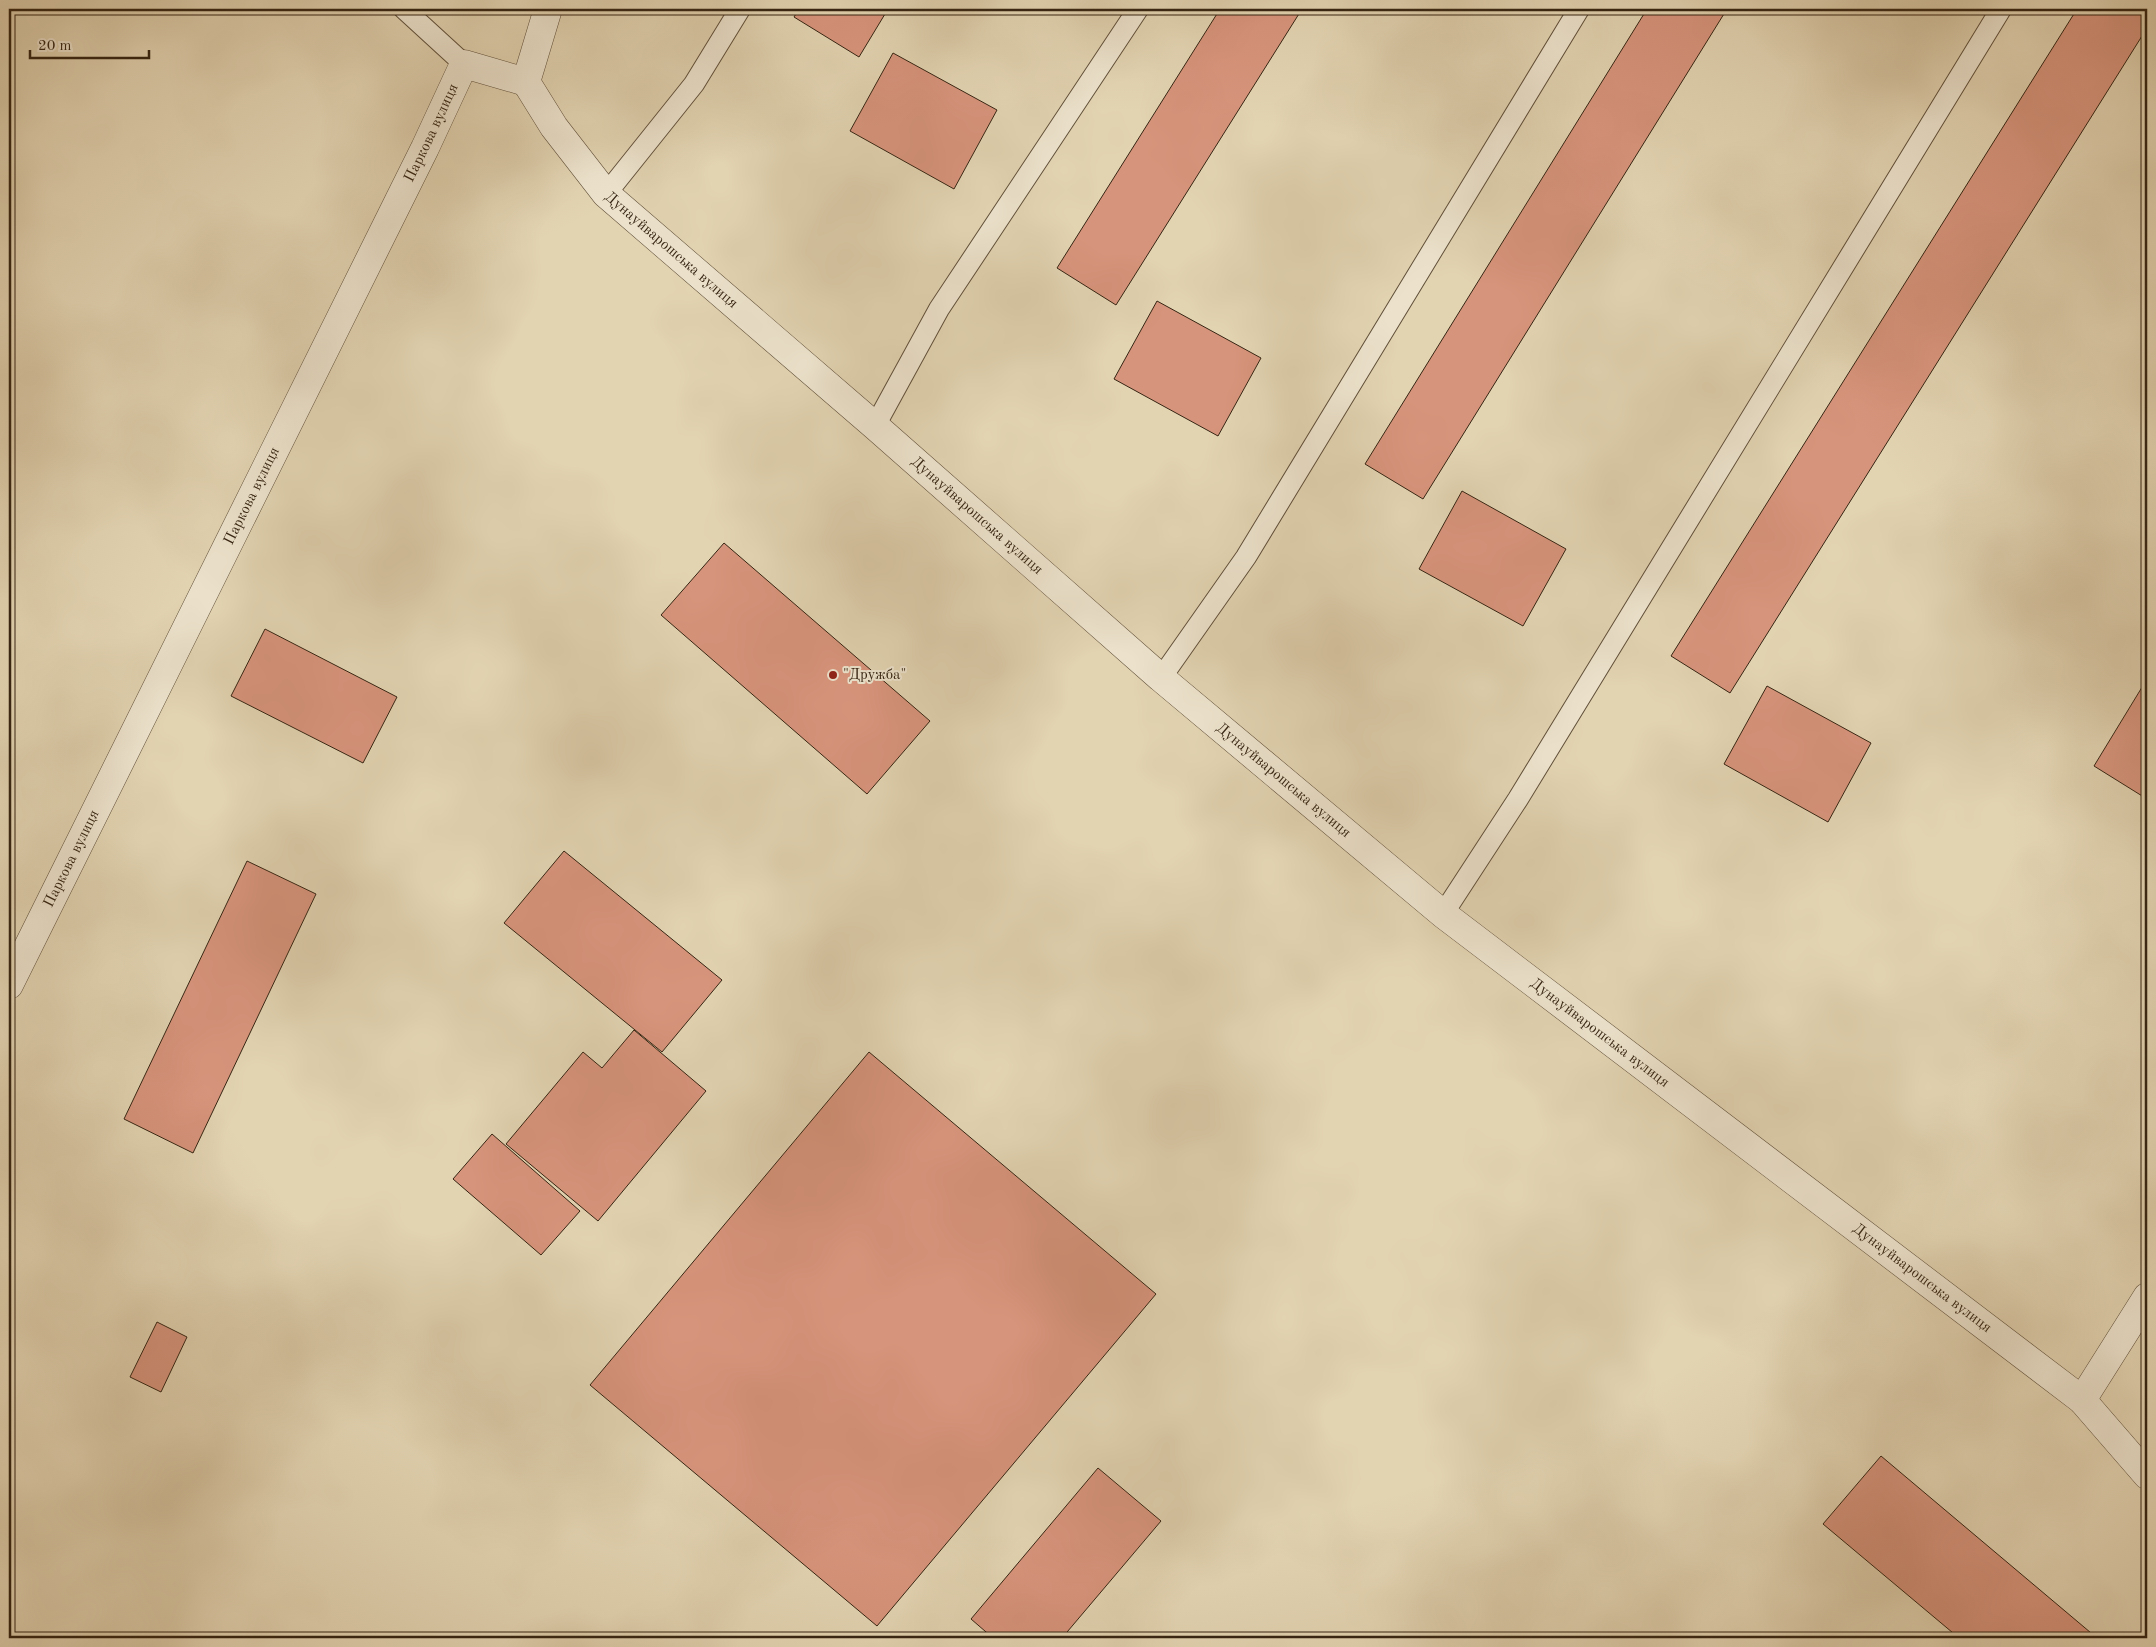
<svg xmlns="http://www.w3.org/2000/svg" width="2156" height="1647" font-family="'Old Standard TT',serif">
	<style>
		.building { fill: #d7947c; stroke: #362513 }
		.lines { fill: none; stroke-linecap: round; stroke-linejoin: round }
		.service-casing { stroke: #61503a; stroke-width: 22 }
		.minor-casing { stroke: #61503a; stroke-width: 29 }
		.service { stroke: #ece2cc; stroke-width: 20 }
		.minor { stroke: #ece2cc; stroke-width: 28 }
		.poi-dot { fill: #8f2418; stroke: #ece2cc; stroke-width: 2 }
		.labels { text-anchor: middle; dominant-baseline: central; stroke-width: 4; stroke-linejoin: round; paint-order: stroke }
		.street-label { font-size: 15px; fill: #362513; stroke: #ece2cc }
		.poi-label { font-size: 15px; fill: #362513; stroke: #ece2cc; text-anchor: start }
	</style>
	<rect width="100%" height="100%" fill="#e2d3b1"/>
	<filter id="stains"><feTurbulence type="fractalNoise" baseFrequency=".004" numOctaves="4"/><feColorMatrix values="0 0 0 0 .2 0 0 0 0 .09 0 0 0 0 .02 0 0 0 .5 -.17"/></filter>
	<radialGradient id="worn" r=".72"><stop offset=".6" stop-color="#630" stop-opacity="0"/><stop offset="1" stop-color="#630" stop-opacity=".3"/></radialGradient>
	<path class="building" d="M799 9H888L859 57 794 17Z
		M1220 9H1302L1116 305 1057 268Z
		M1647 9H1727L1423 499 1365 464Z
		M2077 9H2141L2147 12V28L1730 693 1671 656Z
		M893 53 997 110 954 189 850 131Z
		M1157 301 1261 358 1218 436 1114 379Z
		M1462 491 1566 549 1523 626 1419 569Z
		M724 543 930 721 867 794 661 615Z
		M265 629 397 697 363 763 231 696Z
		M2147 679V799L2094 766Z
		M1767 686 1871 743 1828 822 1724 764Z
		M564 851 722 980 662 1052 504 923Z
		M247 861 316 894 193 1153 124 1119Z
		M634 1030 706 1091 598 1221 506 1144 583 1052 602 1068Z
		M869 1052 1156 1294 877 1626 590 1385Z
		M492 1134 580 1211 541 1255 453 1179Z
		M157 1322 187 1337 161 1392 130 1377Z
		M1881 1456 2097 1638H1959L1823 1524Z
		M1098 1468 1161 1521 1062 1638H993L971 1619Z"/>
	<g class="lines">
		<defs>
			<path id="service" d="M404 9 464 64
				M606 194 694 84 740 9
				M875 426 939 309 1138 9
				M1161 678 1246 557 1579 9
				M1443 914 1518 799 2001 9"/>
			<g id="minor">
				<path id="s1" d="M548 9 526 82 554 127 606 194 875 426 1161 678 1443 914 2082 1400 2147 1475"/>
				<path id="s2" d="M9 985 425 148 464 64 526 82"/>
				<path d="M2082 1400 2147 1297"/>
			</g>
		</defs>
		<use href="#service" class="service-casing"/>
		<use href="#minor" class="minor-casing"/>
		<use href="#service" class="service"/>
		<use href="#minor" class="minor"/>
	</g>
	<circle class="poi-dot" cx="833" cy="675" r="5"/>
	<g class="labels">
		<g class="street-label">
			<text stroke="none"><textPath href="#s2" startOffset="951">Паркова вулиця</textPath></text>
			<text stroke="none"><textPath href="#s1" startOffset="300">Дунауйварошська вулиця</textPath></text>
			<text stroke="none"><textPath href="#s2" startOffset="546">Паркова вулиця</textPath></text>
			<text stroke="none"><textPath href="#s1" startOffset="705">Дунауйварошська вулиця</textPath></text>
			<text stroke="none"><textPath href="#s1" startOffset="1110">Дунауйварошська вулиця</textPath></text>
			<text stroke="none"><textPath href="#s2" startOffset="141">Паркова вулиця</textPath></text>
			<text stroke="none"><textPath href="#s1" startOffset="1515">Дунауйварошська вулиця</textPath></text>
			<text stroke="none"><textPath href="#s1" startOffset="1920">Дунауйварошська вулиця</textPath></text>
		</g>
		<g class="poi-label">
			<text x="843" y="675">"Дружба"</text>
		</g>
	</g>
	<rect width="2156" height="1647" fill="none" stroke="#e2d3b1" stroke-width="30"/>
	<rect x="10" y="10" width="2136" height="1627" fill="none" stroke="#362513" stroke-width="2.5"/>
	<rect x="15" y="15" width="2126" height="1617" fill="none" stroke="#362513"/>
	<path d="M30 50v8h119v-8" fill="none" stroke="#362513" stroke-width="2.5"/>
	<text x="38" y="50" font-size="15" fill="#362513" stroke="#ece2cc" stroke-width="4" paint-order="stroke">20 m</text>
	<rect width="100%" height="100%" filter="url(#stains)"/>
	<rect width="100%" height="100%" fill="url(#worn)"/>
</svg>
